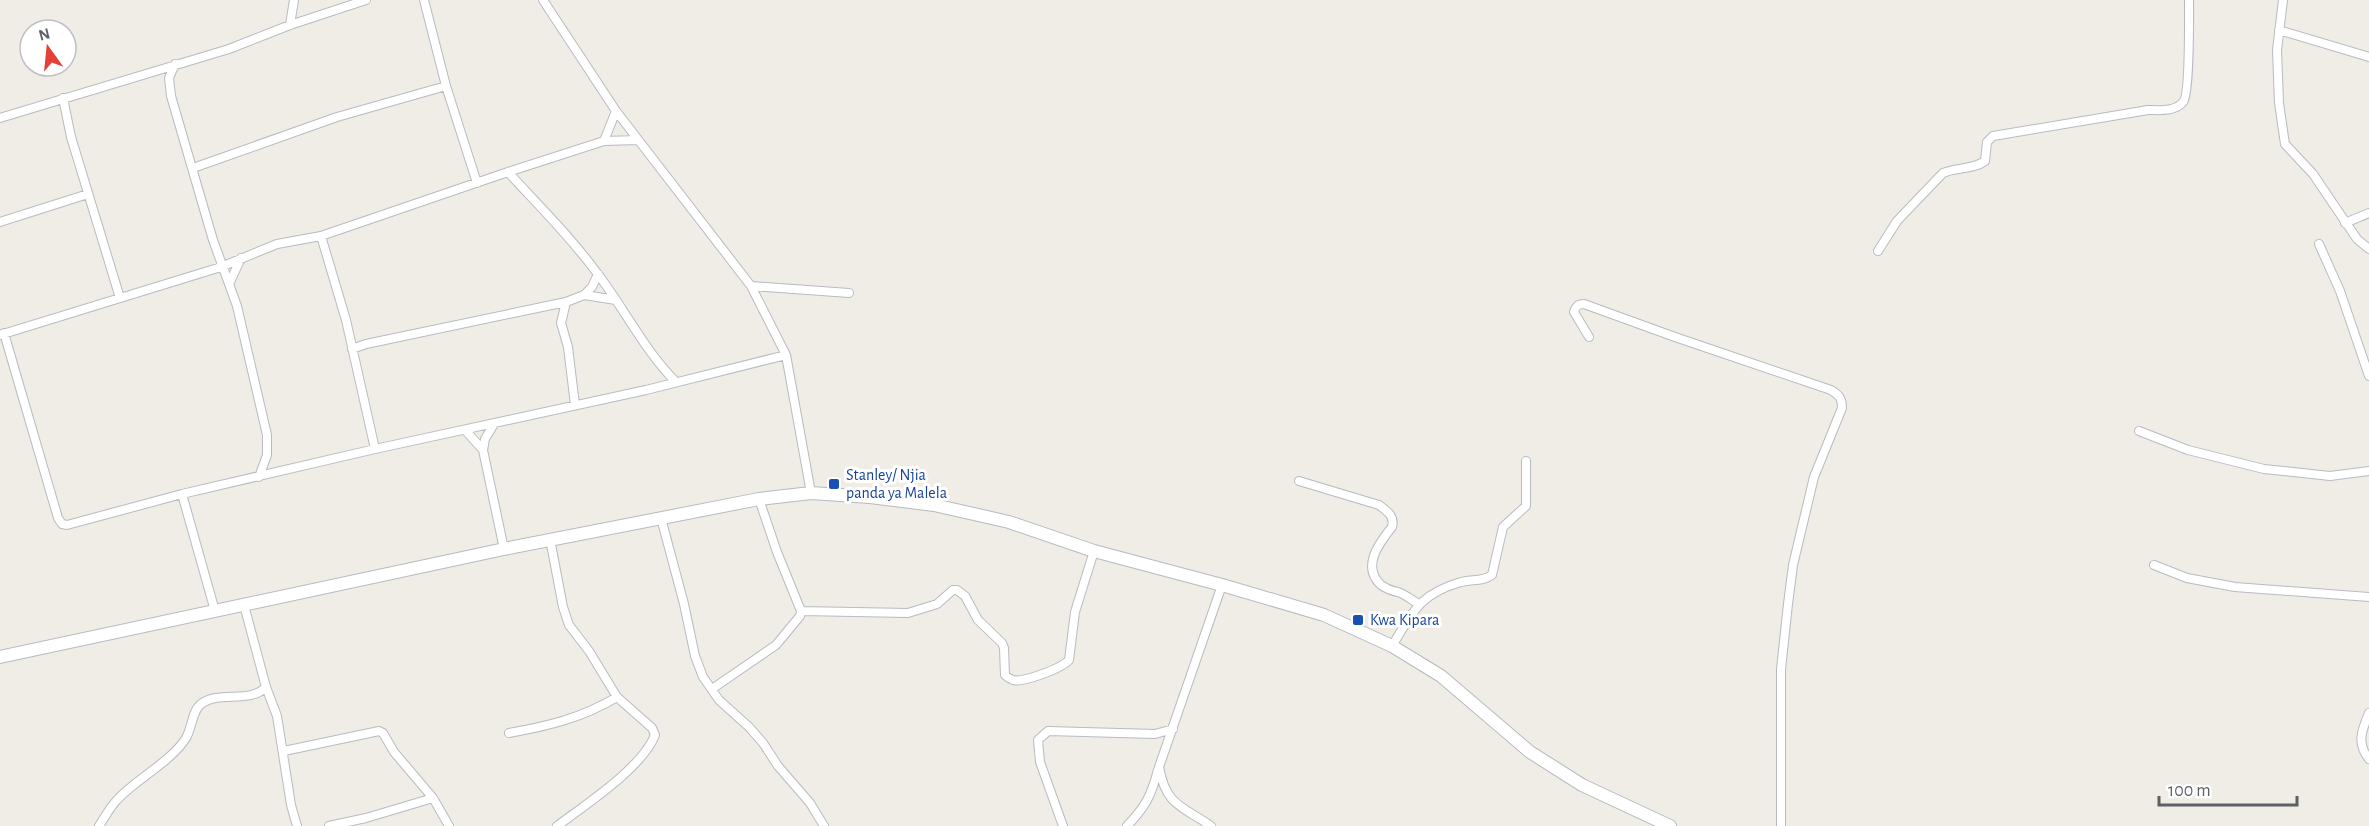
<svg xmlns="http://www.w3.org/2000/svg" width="2369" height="826" font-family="'Alegreya Sans',sans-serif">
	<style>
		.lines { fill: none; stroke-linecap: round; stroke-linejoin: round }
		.minor-casing { stroke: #b8bbbf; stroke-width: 10 }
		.secondary-casing { stroke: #b7babf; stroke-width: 14 }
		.minor { stroke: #fff; stroke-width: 8 }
		.secondary { stroke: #fff; stroke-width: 12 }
		.transit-dot { fill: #1a4fb4; stroke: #fff; stroke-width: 2 }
		.labels { text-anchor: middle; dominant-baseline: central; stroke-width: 6; stroke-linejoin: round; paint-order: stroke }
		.transit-label { font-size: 16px; fill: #164399; stroke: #fff; text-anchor: start }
	</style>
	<rect width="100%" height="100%" fill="#efede5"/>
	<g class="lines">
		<defs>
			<path id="minor" d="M424 0 446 86 477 183
				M543 0 616 111 751 286 786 355 811 493
				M2283 0 2277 50 2279 103 2285 144 2313 174 2357 239 2369 249
				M290 25 294 0
				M2279 30 2369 57
				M175 64 169 78 171 96 213 240 237 306 267 435V455L259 477
				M63 98 71 137 120 298
				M0 118 229 49 290 25 366 0
				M604 141 616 111
				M193 168 337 117 446 86
				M508 172C538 205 570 236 597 273 624 308 644 350 676 382
				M0 222 88 194
				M2345 223 2369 213
				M321 236 346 320 375 449
				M2319 244 2340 291 2369 376
				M1878 251 1897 221 1943 173C1956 167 1973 170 1985 161L1987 142 1993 136 2148 110C2159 110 2175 112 2183 102 2190 95 2189 15 2189 0
				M230 282 241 258
				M751 286 849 293
				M584 295 616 300
				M566 302 561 323 568 347 575 405
				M4 333 58 518 62 524 67 525 182 494 375 449 646 390 786 355
				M0 335 221 267 277 244 321 236 508 172 604 141 638 140
				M1589 337 1574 312C1576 306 1578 304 1584 304L1675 337 1831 390C1839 395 1842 398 1842 408L1814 477 1793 565 1788 604 1781 669V826
				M352 349 366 344 566 302 584 295 592 287 598 274
				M494 424 485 439 483 450 504 549
				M465 430 483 450
				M2139 431 2188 450 2264 469 2330 476 2369 471
				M1299 481 1379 505C1387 511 1395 516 1392 527 1379 543 1361 567 1381 585 1387 589 1392 591 1398 592 1405 594 1413 601 1419 604
				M182 494 215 611
				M661 518 684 604 695 656 703 677 719 700 749 727 763 743 778 766 810 803 824 826
				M550 539 563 607 569 625 589 651 617 697 652 728 655 735C643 767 585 805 557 826
				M2154 565 2187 578 2235 587 2369 597
				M801 611 908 613 937 604 953 590H957L965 596 978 620 1002 643 1004 648 1005 675C1007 677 1010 679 1013 680 1023 683 1062 668 1069 660L1075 612 1094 551
				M1392 646C1413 612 1419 594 1461 582 1473 579 1482 582 1492 575L1503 527 1526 506V461
				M266 687 277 716 291 805 297 826
				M712 689 776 645 800 616 801 611 777 552 759 499
				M2369 713C2362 730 2356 743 2369 759
				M509 733C548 726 582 718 617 697
				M284 751 379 731 383 733 394 752 433 798 449 826
				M99 826C105 817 110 807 117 800 136 779 171 762 186 738 192 728 192 711 201 704 219 690 250 704 266 687L244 605
				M329 826 366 818 433 798
				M1063 826 1040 762 1038 740 1048 731 1155 734 1173 729
				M1127 826C1146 806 1151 796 1158 770
				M1211 826C1182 806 1166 806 1159 767L1222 585"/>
			<path id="secondary" d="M0 657 504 549 759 499 811 493 870 497 934 505 1009 522 1094 551 1222 585 1324 615 1392 646 1441 676 1530 752 1582 785 1670 826"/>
		</defs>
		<use href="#minor" class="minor-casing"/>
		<use href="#secondary" class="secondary-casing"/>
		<use href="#minor" class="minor"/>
		<use href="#secondary" class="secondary"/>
	</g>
	<g class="transit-dot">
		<rect x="828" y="478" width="12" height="12" rx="3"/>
		<rect x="1352" y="614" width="12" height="12" rx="3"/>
	</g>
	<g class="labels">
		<g class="transit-label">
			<text x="846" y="475">Stanley/ Njia<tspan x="846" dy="18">panda ya Malela</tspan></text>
			<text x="1370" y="620">Kwa Kipara</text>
		</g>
	</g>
	<g transform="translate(48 48) rotate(345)"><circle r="28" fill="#ffffff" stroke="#bec0c1" stroke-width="1.5"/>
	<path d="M0-4.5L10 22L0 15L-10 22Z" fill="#e44037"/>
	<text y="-9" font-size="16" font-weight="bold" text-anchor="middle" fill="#5d6165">N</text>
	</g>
	<path d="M2159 796v9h138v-9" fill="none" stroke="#5d6165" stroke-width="3"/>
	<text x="2168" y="796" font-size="18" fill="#5d6165" stroke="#ffffff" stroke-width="4.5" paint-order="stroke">100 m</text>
</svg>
